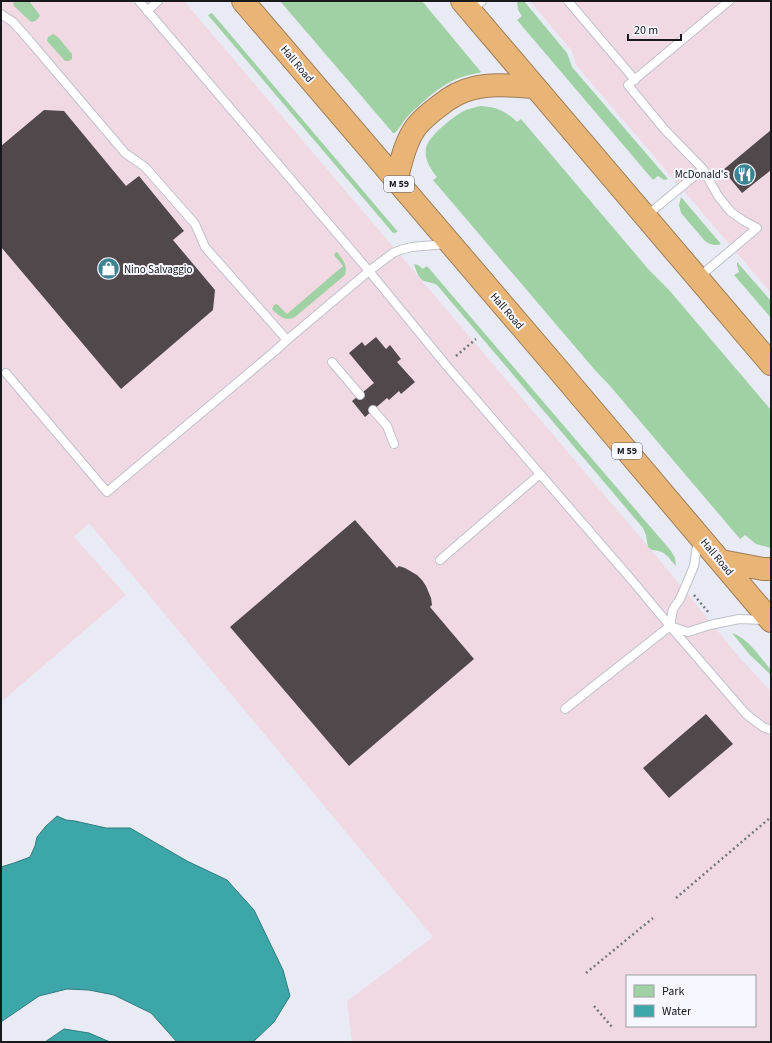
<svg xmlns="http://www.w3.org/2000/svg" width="772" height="1043" font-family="'Source Sans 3',sans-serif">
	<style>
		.commercial { fill: #f1d9e3; fill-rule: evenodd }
		.green { fill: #a0d1a4 }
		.water { fill: #3ca6a9; stroke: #317c7f }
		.building { fill: #51484c }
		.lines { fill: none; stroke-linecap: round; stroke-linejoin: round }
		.lane-casing { stroke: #bfc1ca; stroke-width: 10 }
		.highway-casing { stroke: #9f7e57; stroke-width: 24 }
		.path { stroke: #76787e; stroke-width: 2.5; stroke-dasharray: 2 3; stroke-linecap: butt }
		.lane { stroke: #fff; stroke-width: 8 }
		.highway { stroke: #e8b577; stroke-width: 22 }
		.labels { text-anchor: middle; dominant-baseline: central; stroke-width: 4; stroke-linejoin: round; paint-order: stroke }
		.shield { fill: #f6f7ff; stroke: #5b5c60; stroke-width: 1 }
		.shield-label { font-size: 10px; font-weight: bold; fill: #18191c }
		.street-label { font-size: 11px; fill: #18191c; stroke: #f6f7ff }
		.poi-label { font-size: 11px; fill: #18191c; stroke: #f6f7ff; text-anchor: end }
	</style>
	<rect width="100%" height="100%" fill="#e8eaf4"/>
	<path class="commercial" d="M1 1H184L663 564 739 657 771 692V1042H352L347 1001 433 937 89 523 74 537 126 595 1 702ZM627 976H755V1026H627Z
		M530 1H771V293L576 65 572 51Z"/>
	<path class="green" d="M15 1H29L39 14 40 16C38 19 35 22 31 22L14 6 13 4Z
		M280 1H422L481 72 479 73C454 77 443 85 424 101 419 106 413 110 408 116 403 121 400 128 395 133H393Z
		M517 1H524L567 53 572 67 668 179 664 180 658 176 653 180 517 20 522 16 518 10Z
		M212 13 398 232 393 233 208 15Z
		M53 34 58 37 72 54V59L69 61H65L47 41 48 37Z
		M481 106C497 107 505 111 517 122L521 119 649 270 669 290 771 410V548L756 544 745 535 740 539 611 387 594 369 433 180 437 177C431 169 424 160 426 148 428 136 455 115 466 110 471 108 476 107 481 106Z
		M681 197 721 244C715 246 711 245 705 241L681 213 679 205Z
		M336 252H337C343 260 348 265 345 275L295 317C285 322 279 316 272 309L274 305 276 304 278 305 287 314 343 266 334 255Z
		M737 262 771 301V318L734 275 739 272 737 265Z
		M414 264 418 265 423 269 427 266 671 551 675 558 676 566C667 556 666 551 652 550L648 547 646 535 643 528 437 285C432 282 430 283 424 281 418 278 416 270 414 264Z
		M732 633C749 639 759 656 771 670V675L750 655Z"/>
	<path class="water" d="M57 816 66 820 75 821 106 828H130L187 861 227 880 254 910 283 970 290 996 274 1022 253 1042H177L151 1013 114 995 89 990 67 989 39 996 1 1022V867L14 863 30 857 35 846 37 837 46 826Z
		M64 1029 89 1033 110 1042H45Z"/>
	<path class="building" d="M44 110 64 111 126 186 139 176 184 231 173 240 215 290 213 310 121 389 1 247V146Z
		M771 130V170L742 193 723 170Z
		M376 337 386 349 390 345 401 359 397 362 415 382 401 394 399 391 389 400 387 398 365 417 352 401 374 383 349 353 362 342 365 346Z
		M355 520 397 568 399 566 405 568 417 575 422 580 426 586 431 598 432 605 430 607 474 659 349 766 230 627Z
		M706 714 733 744 669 798 643 768Z"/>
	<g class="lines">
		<defs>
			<path id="lane" d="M139 1 369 271 446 365 636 585 670 626 746 714 763 727 771 730
				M568 1 635 80
				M147 11 158 1
				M471 11 482 1
				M1 14 13 22 29 40 125 153 145 167 195 224 205 247 287 340
				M646 216 703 169
				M699 277 757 228 744 221 731 212 718 196 703 169 665 130 628 85 729 1
				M332 362 360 395
				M6 373 107 492 275 351 287 340 369 271 393 253 400 250 412 247 446 244
				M373 410 387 426 394 444
				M698 540 694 566 686 585 680 599 673 609 670 626 688 632 710 625 739 619 766 620
				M440 560 540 474
				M565 709 670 626"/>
			<path id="highway" d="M243 1 556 367 771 621
				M462 1 771 364
				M396 181C401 163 405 142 416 127 423 118 431 112 439 106 450 97 460 91 474 88 494 83 515 86 535 87
				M721 561 763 569H771"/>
		</defs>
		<use href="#lane" class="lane-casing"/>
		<use href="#highway" class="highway-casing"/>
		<path class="path" d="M456 356 476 339
			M694 595 709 613
			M676 898 771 817
			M586 973 653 918
			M594 1006 612 1027"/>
		<use href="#lane" class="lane"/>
		<use href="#highway" class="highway"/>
	</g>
	<defs>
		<symbol id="restaurant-disc" viewBox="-11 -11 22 22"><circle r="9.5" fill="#3e8391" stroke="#f6f7ff"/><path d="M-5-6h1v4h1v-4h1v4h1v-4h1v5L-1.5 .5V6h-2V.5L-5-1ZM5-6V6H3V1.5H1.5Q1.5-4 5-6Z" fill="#fff"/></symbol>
		<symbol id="shop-disc" viewBox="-11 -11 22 22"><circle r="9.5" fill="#3e8391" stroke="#f6f7ff"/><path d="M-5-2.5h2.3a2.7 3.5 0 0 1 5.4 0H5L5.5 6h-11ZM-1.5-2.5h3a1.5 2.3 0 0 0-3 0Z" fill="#fff"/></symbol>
	</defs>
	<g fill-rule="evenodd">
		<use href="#restaurant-disc" x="732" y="162" width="25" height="25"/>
		<use href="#shop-disc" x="96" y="256" width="25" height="25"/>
	</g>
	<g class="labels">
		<g class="shield">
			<rect x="384" y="176" width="30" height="16" rx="3"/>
			<rect x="612" y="443" width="30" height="16" rx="3"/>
		</g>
		<g class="shield-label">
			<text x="399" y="184">M 59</text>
			<text x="627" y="451">M 59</text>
		</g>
		<g class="street-label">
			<text transform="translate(297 64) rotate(50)">Hall Road</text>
			<text transform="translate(507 311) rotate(49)">Hall Road</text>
			<text transform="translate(717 557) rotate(50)">Hall Road</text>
		</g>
		<g class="poi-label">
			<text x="728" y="174">McDonald's</text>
			<text x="124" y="269" text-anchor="start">Nino Salvaggio</text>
		</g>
	</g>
	<rect width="772" height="1043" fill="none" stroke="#18191c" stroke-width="4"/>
	<rect x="626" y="975" width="130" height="52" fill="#f6f7ff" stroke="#9d9ea4"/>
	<rect x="634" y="985" width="20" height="12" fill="#a0d1a4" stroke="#9d9ea4"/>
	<text x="662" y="995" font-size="12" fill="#18191c">Park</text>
	<rect x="634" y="1005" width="20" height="12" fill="#3ca6a9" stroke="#9d9ea4"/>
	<text x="662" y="1015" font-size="12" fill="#18191c">Water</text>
	<path d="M628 34v6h53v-6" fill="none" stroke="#18191c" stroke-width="2"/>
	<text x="634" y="34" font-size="12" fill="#18191c" stroke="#f6f7ff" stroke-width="3" paint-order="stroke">20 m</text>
</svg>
